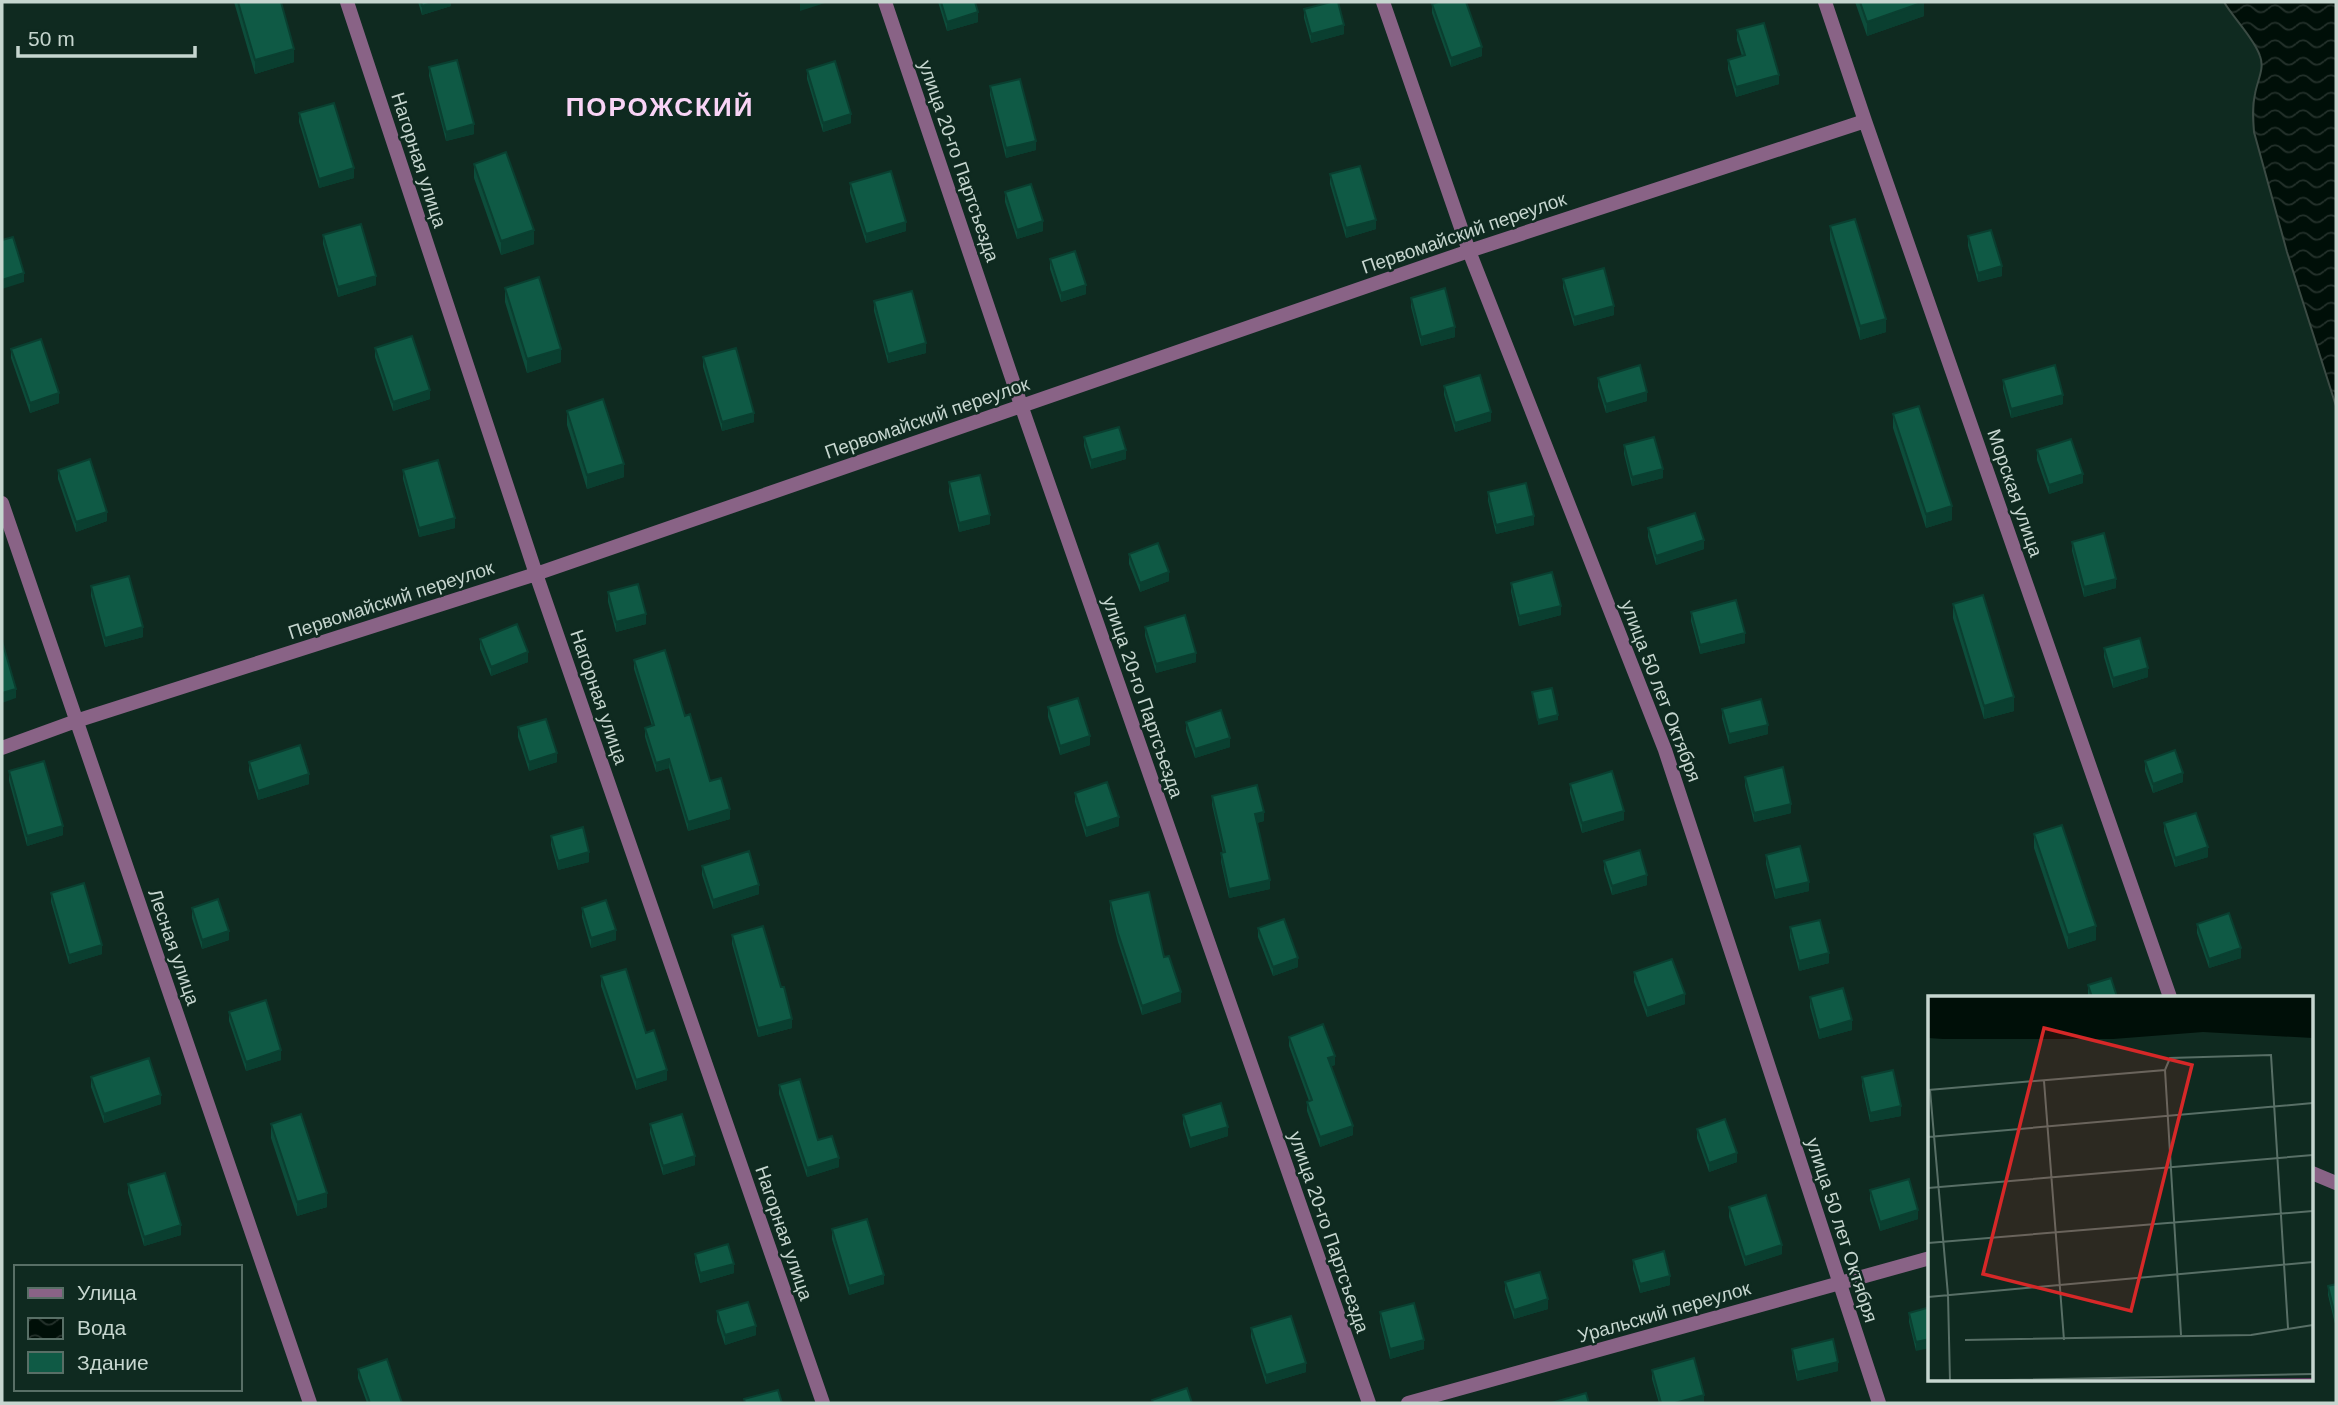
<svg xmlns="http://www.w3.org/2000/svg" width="2338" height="1405" font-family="Arial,sans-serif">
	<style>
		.water { fill: url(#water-waves); stroke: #3b4b44; stroke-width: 2 }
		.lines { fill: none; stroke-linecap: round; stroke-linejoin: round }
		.street { stroke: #896386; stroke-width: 14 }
		.wall { fill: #0d4d3b }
		.shaded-wall { fill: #0a3f30 }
		.building { fill: #0f5a45; stroke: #0a3f30; stroke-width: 2 }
		.labels { text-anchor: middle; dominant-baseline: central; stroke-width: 5; stroke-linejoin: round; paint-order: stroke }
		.street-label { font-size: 19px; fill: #c6d6cf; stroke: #0f2a20 }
		.district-label { font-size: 26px; font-weight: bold; letter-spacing: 2px; fill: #f9d4f6; stroke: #0f2a20 }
		.inset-road { fill: none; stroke: #586f66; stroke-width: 2 }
		.view { fill: #d62828; fill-opacity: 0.15; stroke: #d62828; stroke-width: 3.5 }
		.inset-edge { fill: none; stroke: #c6d6cf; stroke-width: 3.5 }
	</style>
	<defs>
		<pattern id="water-waves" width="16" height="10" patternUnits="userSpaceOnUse" patternTransform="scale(1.75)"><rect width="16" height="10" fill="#000f08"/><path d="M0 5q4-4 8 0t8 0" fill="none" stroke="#24312b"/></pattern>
	</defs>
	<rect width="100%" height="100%" fill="#0f2a20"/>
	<path class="water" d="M2224 2H2336V406L2287 252 2254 132C2253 119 2252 107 2255 94 2257 81 2265 69 2260 56 2254 38 2234 19 2224 2Z"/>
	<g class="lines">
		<path class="street" d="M347 2 536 574 823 1403
			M885 2 1021 405 1369 1403
			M1383 2 1469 251 1665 750 1879 1403
			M1825 2 1865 121 2170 997
			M2 503 310 1403
			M2 748 76 721 536 574 1469 251 1865 121
			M2312 1173 2336 1183
			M1408 1403 1930 1258"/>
	</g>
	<path class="wall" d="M234 2H281L294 62 255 74Z
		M418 2H451V6L422 15Z
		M938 2H975L978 22 947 31Z
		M1855 2H1924V16L1867 36Z
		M1432 4 1482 56 1451 67 1432 13Z
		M1304 9 1344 34 1311 43 1304 18Z
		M1737 30 1779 84 1736 97 1728 69V60L1742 56 1737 40Z
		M429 67 474 134 446 141 429 76Z
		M807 70 851 123 823 132 807 79Z
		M990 86 1036 150 1006 158 990 95Z
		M299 113 354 178 319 188 299 122Z
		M474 164 534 244 501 255 474 178Z
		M1330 174 1376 229 1346 238 1330 184Z
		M850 183 906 231 866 243 850 193Z
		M1005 192 1043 231 1017 239 1005 202Z
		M1830 226 1886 332 1860 340 1830 240Z
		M323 235 376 285 338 297 323 244Z
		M1968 236 2002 276 1978 282 1968 246Z
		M1050 259 1086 294 1061 302 1050 269Z
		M1563 279 1614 315 1574 326 1563 288Z
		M505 288 561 362 527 373 505 302Z
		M1411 298 1455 337 1421 346 1411 307Z
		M874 301 926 353 888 363 874 311Z
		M375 348 430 399 393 411 375 357Z
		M11 349 59 403 30 413 11 358Z
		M703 357 754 422 722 431 703 367Z
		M1598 378 1647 401 1606 413 1598 387Z
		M2003 380 2063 404 2011 418 2003 389Z
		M1444 386 1491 421 1455 432 1444 395Z
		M567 411 624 477 587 489 567 425Z
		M1893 414 1952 520 1926 528 1893 428Z
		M1084 437 1126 459 1091 469 1084 446Z
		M1624 445 1663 478 1632 486 1624 454Z
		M2037 450 2083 483 2049 494 2037 460Z
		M58 470 107 521 76 532 58 479Z
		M403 470 455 528 419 537 403 479Z
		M949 482 990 524 959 532 949 492Z
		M1488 492 1534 525 1496 534 1488 501Z
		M1648 528 1704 549 1656 565 1648 537Z
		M2072 542 2116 588 2084 597 2072 551Z
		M1129 554 1169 581 1140 592 1129 564Z
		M1511 583 1561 615 1519 626 1511 592Z
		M91 586 143 637 105 647 91 596Z
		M608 592 646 624 616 632 608 602Z
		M1953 604 2014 711 1984 719 1953 618Z
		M1691 612 1745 643 1700 654 1691 621Z
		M1145 627 1196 662 1156 673 1145 636Z
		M480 639 528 662 491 676 480 649Z
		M2104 648 2148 677 2113 688 2104 657Z
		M634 660 685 716 710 781 730 819 688 831 669 768 656 772 645 737V728L652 726 634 669Z
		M1048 707 1090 745 1060 755 1048 717Z
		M1722 709 1768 734 1729 744 1722 718Z
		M1186 722 1230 747 1195 758 1186 731Z
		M518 727 557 762 529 771 518 737Z
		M2145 761 2183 782 2153 793 2145 771Z
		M249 762 309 784 258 800 249 771Z
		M9 771 63 835 27 846 9 781Z
		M1745 777 1791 813 1754 822 1745 786Z
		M1570 784 1624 820 1582 833 1570 793Z
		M1075 793 1119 826 1086 837 1075 802Z
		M1212 796 1264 821 1257 823 1270 889 1229 898 1221 862V853H1223L1212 805Z
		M2164 823 2208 857 2175 867 2164 832Z
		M2034 834 2096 940 2068 949 2034 848Z
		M551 836 589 862 558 870 551 845Z
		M1766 855 1809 891 1775 899 1766 864Z
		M1604 861 1647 885 1612 895 1604 870Z
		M702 866 759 894 713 909 702 875Z
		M51 893 102 954 69 964 51 902Z
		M1110 901 1164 957 1181 1002 1142 1015 1118 942 1110 910Z
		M192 908 229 940 202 949 192 918Z
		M582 908 616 940 591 948 582 917Z
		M2197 924 2241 958 2209 968 2197 933Z
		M1790 927 1829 963 1799 971 1790 937Z
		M1258 928 1298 967 1273 976 1258 937Z
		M732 935 792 1028 758 1037 732 944Z
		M1634 972 1685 1004 1647 1017 1634 982Z
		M601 976 646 1033 667 1080 636 1090 601 986Z
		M2088 985 2117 997H2088Z
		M1810 997 1852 1030 1819 1039 1810 1007Z
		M229 1012 281 1060 246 1071 229 1021Z
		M1289 1037 1335 1065 1331 1066 1353 1135 1320 1147 1307 1111V1102L1309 1101 1289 1046Z
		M91 1077 161 1104 104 1123 91 1087Z
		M1862 1077 1901 1116 1870 1122 1862 1086Z
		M779 1085 818 1140 839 1167 807 1177 779 1094Z
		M1183 1115 1228 1136 1190 1148 1183 1124Z
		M271 1124 327 1207 297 1216 271 1138Z
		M650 1124 695 1165 663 1175 650 1133Z
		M1697 1129 1737 1162 1709 1172 1697 1138Z
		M128 1184 181 1235 144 1246 128 1193Z
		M1870 1190 1918 1219 1880 1231 1870 1200Z
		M1729 1207 1782 1254 1745 1266 1729 1217Z
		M832 1229 884 1284 849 1295 832 1239Z
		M695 1254 734 1273 700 1283 695 1263Z
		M1633 1260 1670 1285 1640 1293 1633 1269Z
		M1505 1282 1548 1309 1514 1319 1505 1291Z
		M2336 1284V1328L2328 1295V1286Z
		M1930 1307 1916 1351 1909 1322V1313Z
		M717 1311 756 1335 725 1345 717 1321Z
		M1380 1312 1424 1349 1390 1359 1380 1321Z
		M1251 1328 1306 1372 1266 1384 1251 1337Z
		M1792 1349 1838 1371 1797 1381 1792 1358Z
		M358 1369 402 1403H367L358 1378Z
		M1652 1370 1704 1403H1659L1652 1379Z"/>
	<path class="shaded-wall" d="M435 2H451V6L422 15V6Z
		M800 2H828L800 11Z
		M1924 2V16L1867 36V22Z
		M978 12V22L947 31V22Z
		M1344 25V34L1311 43V34Z
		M1482 47V56L1451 67V58Z
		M294 49V62L255 74V60Z
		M1779 75V84L1736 97V87Z
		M851 114V123L823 132V123Z
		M474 124V134L446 141V132Z
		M1036 141V150L1006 158V148Z
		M354 168V178L319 188V179Z
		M1376 220V229L1346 238V228Z
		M1043 221V231L1017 239V230Z
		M906 222V231L866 243V234Z
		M534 230V244L501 255V241Z
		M2002 266V276L1978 282V273Z
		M24 273V282L2 289V280Z
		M376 276V285L338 297V287Z
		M1086 285V294L1061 302V293Z
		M1614 306V315L1574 326V317Z
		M1886 319V332L1860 340V326Z
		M1455 327V337L1421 346V337Z
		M926 343V353L888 363V354Z
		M561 349V362L527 373V359Z
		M430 390V399L393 411V402Z
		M1647 392V401L1606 413V404Z
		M59 393V403L30 413V403Z
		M2063 395V404L2011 418V409Z
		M1491 412V421L1455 432V423Z
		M754 413V422L722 431V422Z
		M1126 450V459L1091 469V460Z
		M624 464V477L587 489V475Z
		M1663 469V478L1632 486V477Z
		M2083 474V483L2049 494V485Z
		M1952 506V520L1926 528V514Z
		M107 512V521L76 532V522Z
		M990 515V524L959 532V523Z
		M1534 516V525L1496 534V525Z
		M455 518V528L419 537V528Z
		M1704 540V549L1656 565V556Z
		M1169 572V581L1140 592V583Z
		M2116 579V588L2084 597V587Z
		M1561 606V615L1519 626V616Z
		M646 614V624L616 632V622Z
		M143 627V637L105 647V638Z
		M1745 633V643L1700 654V645Z
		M528 652V662L491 676V667Z
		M1196 653V662L1156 673V664Z
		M2148 668V677L2113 688V678Z
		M16 689V698L2 703V693Z
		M2014 697V711L1984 719V706Z
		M1558 715V720L1538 725V720Z
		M1768 725V734L1729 744V734Z
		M1090 736V745L1060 755V746Z
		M1230 738V747L1195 758V749Z
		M557 753V762L529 771V762Z
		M669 759V768L656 772V763Z
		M2183 773V782L2153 793V784Z
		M309 774V784L258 800V791Z
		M1791 804V813L1754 822V813Z
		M730 809V819L688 831V822Z
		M1624 811V820L1582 833V823Z
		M1264 812V821L1255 823V814Z
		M1119 817V826L1086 837V828Z
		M63 826V835L27 846V836Z
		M2208 847V857L2175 867V858Z
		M589 852V862L558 870V861Z
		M1647 875V885L1612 895V886Z
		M1270 880V889L1229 898V889Z
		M1809 882V891L1775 899V890Z
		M759 885V894L713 909V900Z
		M2096 926V940L2068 949V935Z
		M616 930V940L591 948V938Z
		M229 931V940L202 949V940Z
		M102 945V954L69 964V955Z
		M2241 948V958L2209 968V959Z
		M1829 953V963L1799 971V961Z
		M1298 958V967L1273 976V967Z
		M1181 992V1002L1142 1015V1006Z
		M1685 994V1004L1647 1017V1008Z
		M792 1019V1028L758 1037V1028Z
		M1852 1020V1030L1819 1039V1030Z
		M281 1050V1060L246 1071V1062Z
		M1335 1056V1065L1328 1067V1058Z
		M667 1070V1080L636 1090V1080Z
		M161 1095V1104L104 1123V1114Z
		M1901 1106V1116L1870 1122V1113Z
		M1353 1126V1135L1320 1147V1137Z
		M1228 1127V1136L1190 1148V1138Z
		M1737 1153V1162L1709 1172V1163Z
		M695 1156V1165L663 1175V1166Z
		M839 1158V1167L807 1177V1168Z
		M327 1193V1207L297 1216V1202Z
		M1918 1210V1219L1880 1231V1222Z
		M181 1225V1235L144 1246V1237Z
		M1782 1245V1254L1745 1266V1257Z
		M734 1264V1273L700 1283V1273Z
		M884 1275V1284L849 1295V1286Z
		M1670 1276V1285L1640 1293V1284Z
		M1548 1299V1309L1514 1319V1310Z
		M756 1326V1335L725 1345V1335Z
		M1930 1339V1348L1916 1351V1342Z
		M1424 1340V1349L1390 1359V1349Z
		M1838 1362V1371L1797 1381V1372Z
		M1306 1363V1372L1266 1384V1375Z
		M1704 1395V1403H1675Z"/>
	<path class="building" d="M238 2H281L294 49 255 60Z
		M421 2H435L422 6Z
		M941 2H975L978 12 947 22Z
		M1331 2H1338L1344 25 1311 34 1304 9Z
		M1438 2H1466L1482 47 1451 58 1432 4Z
		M1860 2H1924L1867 22Z
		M1764 23 1779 75 1736 87 1728 60 1745 55 1737 30Z
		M457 60 474 124 446 132 429 67Z
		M835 61 851 114 823 123 807 70Z
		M1020 79 1036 141 1006 148 990 86Z
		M334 103 354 168 319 179 299 113Z
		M506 152 534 230 501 241 474 164Z
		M1360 166 1376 220 1346 228 1330 174Z
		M891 171 906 222 866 234 850 183Z
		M1031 184 1043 221 1017 230 1005 192Z
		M1855 219 1886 319 1860 326 1830 226Z
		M361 224 376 276 338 287 323 235Z
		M1991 230 2002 266 1978 273 1968 236Z
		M13 237 24 273 2 280V240Z
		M1075 251 1086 285 1061 293 1050 259Z
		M1604 268 1614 306 1574 317 1563 279Z
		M539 277 561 349 527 359 505 288Z
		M1445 288 1455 327 1421 337 1411 298Z
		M912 291 926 343 888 354 874 301Z
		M412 336 430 390 393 402 375 348Z
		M41 339 59 393 30 403 11 349Z
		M736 348 754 413 722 422 703 357Z
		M1640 365 1647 392 1606 404 1598 378Z
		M2055 365 2063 395 2011 409 2003 380Z
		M1480 375 1491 412 1455 423 1444 386Z
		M603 399 624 464 587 475 567 411Z
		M1919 406 1952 506 1926 514 1893 414Z
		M1119 427 1126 450 1091 460 1084 437Z
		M1654 437 1663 469 1632 477 1624 445Z
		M2071 439 2083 474 2049 485 2037 450Z
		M90 459 107 512 76 522 58 470Z
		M438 460 455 518 419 528 403 470Z
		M980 475 990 515 959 523 949 482Z
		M1526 483 1534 516 1496 525 1488 492Z
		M1695 513 1704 540 1656 556 1648 528Z
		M2104 533 2116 579 2084 587 2072 542Z
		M1158 543 1169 572 1140 583 1129 554Z
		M1552 572 1561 606 1519 616 1511 583Z
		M129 576 143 627 105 638 91 586Z
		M638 584 646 614 616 622 608 592Z
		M1983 595 2014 697 1984 706 1953 604Z
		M1736 600 1745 633 1700 645 1691 612Z
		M1185 615 1196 653 1156 664 1145 627Z
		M517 624 528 652 491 667 480 639Z
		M2140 638 2148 668 2113 678 2104 648Z
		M2 641 16 689 2 693Z
		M665 650 685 716 690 714 710 781 721 778 730 809 688 822 669 759 656 763 645 728 654 725 634 660Z
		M1552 688 1558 715 1538 720 1532 692Z
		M1078 698 1090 736 1060 746 1048 707Z
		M1761 699 1768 725 1729 734 1722 709Z
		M1221 710 1230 738 1195 749 1186 722Z
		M546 719 557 753 529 762 518 727Z
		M300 745 309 774 258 791 249 762Z
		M2175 750 2183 773 2153 784 2145 761Z
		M44 761 63 826 27 836 9 771Z
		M1783 767 1791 804 1754 813 1745 777Z
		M1612 771 1624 811 1582 823 1570 784Z
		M1107 782 1119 817 1086 828 1075 793Z
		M1257 785 1264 812 1255 814 1270 880 1229 889 1221 853 1225 852 1212 796Z
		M2196 813 2208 847 2175 858 2164 823Z
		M2062 825 2096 926 2068 935 2034 834Z
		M583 827 589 852 558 861 551 836Z
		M1800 846 1809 882 1775 890 1766 855Z
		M1640 850 1647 875 1612 886 1604 861Z
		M749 851 759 885 713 900 702 866Z
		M84 883 102 945 69 955 51 893Z
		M1149 892 1164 957 1169 956 1181 992 1142 1006 1118 933 1110 901Z
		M218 899 229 931 202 940 192 908Z
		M606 900 616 930 591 938 582 908Z
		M2229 913 2241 948 2209 959 2197 924Z
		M1284 919 1298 958 1273 967 1258 928Z
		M1820 920 1829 953 1799 961 1790 927Z
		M763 926 781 987H784L792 1019 758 1028 732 935Z
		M1672 959 1685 994 1647 1008 1634 972Z
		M626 969 646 1033 654 1030 667 1070 636 1080 601 976Z
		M2111 978 2117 997H2092L2088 985Z
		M1843 988 1852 1020 1819 1030 1810 997Z
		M266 1000 281 1050 246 1062 229 1012Z
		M1323 1024 1335 1056 1328 1058 1353 1126 1320 1137 1307 1102 1312 1100 1289 1037Z
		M149 1058 161 1095 104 1114 91 1077Z
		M1893 1070 1901 1106 1870 1113 1862 1077Z
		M800 1079 818 1140 832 1136 839 1158 807 1168 779 1085Z
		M1221 1103 1228 1127 1190 1138 1183 1115Z
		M301 1114 327 1193 297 1202 271 1124Z
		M682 1114 695 1156 663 1166 650 1124Z
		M1725 1119 1737 1153 1709 1163 1697 1129Z
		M165 1173 181 1225 144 1237 128 1184Z
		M1909 1179 1918 1210 1880 1222 1870 1190Z
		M1766 1195 1782 1245 1745 1257 1729 1207Z
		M867 1219 884 1275 849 1286 832 1229Z
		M728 1244 734 1264 700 1273 695 1254Z
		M1664 1251 1670 1276 1640 1284 1633 1260Z
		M1540 1272 1548 1299 1514 1310 1505 1282Z
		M2336 1284V1320L2328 1286Z
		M748 1302 756 1326 725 1335 717 1311Z
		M1414 1303 1424 1340 1390 1349 1380 1312Z
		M1930 1307V1339L1916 1342 1909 1313Z
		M1291 1316 1306 1363 1266 1375 1251 1328Z
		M1833 1339 1838 1362 1797 1372 1792 1349Z
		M1694 1358 1704 1395 1675 1403H1661L1652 1370Z
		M387 1359 402 1403H370L358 1369Z
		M1187 1388 1192 1403H1153L1152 1400Z
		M778 1390 782 1403H745L744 1399Z
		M1586 1393 1589 1403H1551Z"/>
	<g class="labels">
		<g class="street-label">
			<text transform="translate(419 160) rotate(72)">Нагорная улица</text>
			<text transform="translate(959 161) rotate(71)">улица 20-го Партсъезда</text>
			<text transform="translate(1464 233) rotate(-19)">Первомайский переулок</text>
			<text transform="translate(927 418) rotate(-19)">Первомайский переулок</text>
			<text transform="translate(2015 493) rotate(71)">Морская улица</text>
			<text transform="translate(391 600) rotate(-18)">Первомайский переулок</text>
			<text transform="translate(1661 691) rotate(69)">улица 50 лет Октября</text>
			<text transform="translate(599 697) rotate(71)">Нагорная улица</text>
			<text transform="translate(1143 697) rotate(71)">улица 20-го Партсъезда</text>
			<text transform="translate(174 947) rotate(71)">Лесная улица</text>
			<text transform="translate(1842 1230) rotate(72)">улица 50 лет Октября</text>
			<text transform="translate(1329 1232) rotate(71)">улица 20-го Партсъезда</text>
			<text transform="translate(784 1233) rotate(71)">Нагорная улица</text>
			<text transform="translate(1664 1312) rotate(-16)">Уральский переулок</text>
		</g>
		<g class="district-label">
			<text x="660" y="107">ПОРОЖСКИЙ</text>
		</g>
	</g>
	<g transform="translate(1928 996)">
		<rect width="385" height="385" fill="#0f2a20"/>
		<path d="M385 382V385H84L96 384Z" fill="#633760"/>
		<path d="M0 0H385V42L275 36 185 43H15L0 42Z" fill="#000f08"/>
		<path class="inset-road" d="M237 74 253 339M116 85 136 344M0 94 237 74 242 62 343 59 360 332M2 94 20 299 22 385M0 141 385 107M0 192 385 159M0 247 385 215M0 301 385 266M37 344 323 339 385 329M24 385 385 378"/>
		<path class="view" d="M116 32 264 69 203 315 55 278Z"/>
		<rect width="385" height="385" class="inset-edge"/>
	</g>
	<rect width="2338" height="1405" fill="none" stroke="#c6d6cf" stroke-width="7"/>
	<rect x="14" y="1265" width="228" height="126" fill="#0f2a20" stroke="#586f66" stroke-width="2"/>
	<rect x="28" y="1288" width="35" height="10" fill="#896386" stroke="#586f66" stroke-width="2"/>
	<text x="77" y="1300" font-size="21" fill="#c6d6cf">Улица</text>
	<rect x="28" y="1318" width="35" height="21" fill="url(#water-waves)" stroke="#586f66" stroke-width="2"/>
	<text x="77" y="1335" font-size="21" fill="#c6d6cf">Вода</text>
	<rect x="28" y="1352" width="35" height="21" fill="#0f5a45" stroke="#586f66" stroke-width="2"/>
	<text x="77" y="1370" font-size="21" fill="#c6d6cf">Здание</text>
	<path d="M18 46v10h177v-10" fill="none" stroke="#c6d6cf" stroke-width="3.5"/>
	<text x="28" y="46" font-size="21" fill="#c6d6cf" stroke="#0f2a20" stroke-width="5" paint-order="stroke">50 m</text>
</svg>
